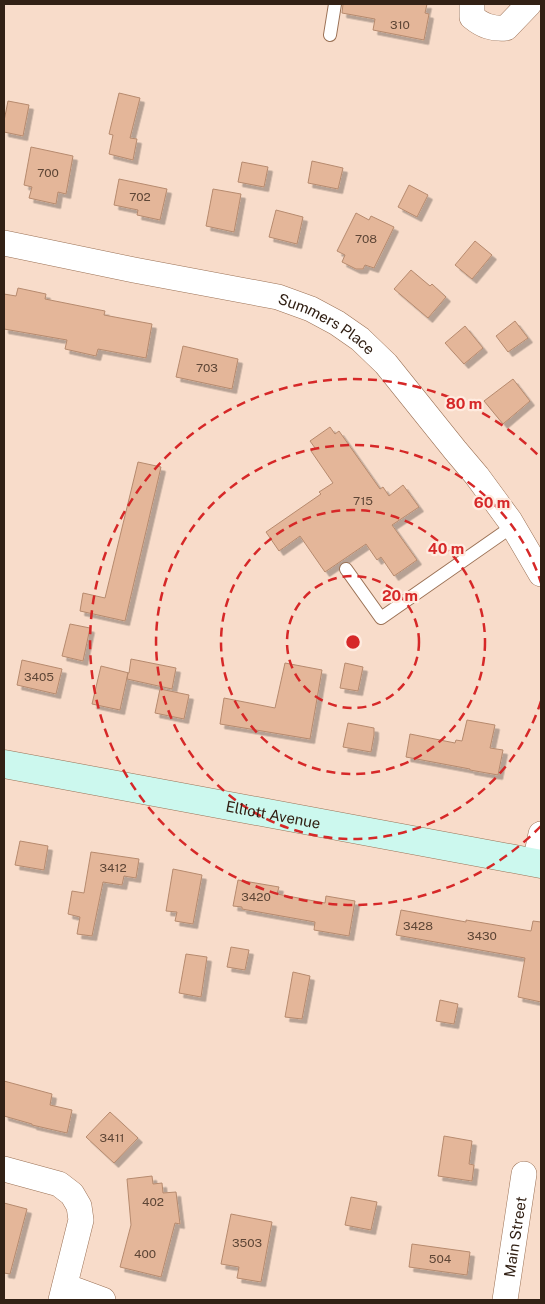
<svg xmlns="http://www.w3.org/2000/svg" width="545" height="1304" font-family="'Public Sans',sans-serif">
	<style>
		.building { fill: #e4b699; stroke: #b68a6e; filter: url(#shadow) }
		.lines { fill: none; stroke-linecap: round; stroke-linejoin: round }
		.lane-casing { stroke: #9b7155; stroke-width: 14 }
		.street-casing { stroke: #9b7155; stroke-width: 26 }
		.secondary-casing { stroke: #9b7155; stroke-width: 29 }
		.lane { stroke: #fff; stroke-width: 12 }
		.street { stroke: #fff; stroke-width: 25 }
		.secondary { stroke: #ccf8ee; stroke-width: 28 }
		.ring { fill: none; stroke: #d62828; stroke-width: 2.5; stroke-dasharray: 9 6 }
		.labels { text-anchor: middle; dominant-baseline: central; stroke-width: 4.5; stroke-linejoin: round; paint-order: stroke }
		.number-label { font-size: 12px; fill: #5e4636 }
		.street-label { font-size: 15px; fill: #322115; stroke: #feebdf }
		.centre { fill: #d62828; stroke: #feebdf; stroke-width: 2.5 }
		.ring-label { font-size: 15px; text-anchor: middle; font-weight: bold; fill: #d62828; stroke: #feebdf; stroke-width: 4.5; stroke-linejoin: round; paint-order: stroke }
	</style>
	<defs>
		<filter id="shadow"><feDropShadow dx="4.5" dy="4.5" stdDeviation="0" flood-color="#0004"/></filter>
	</defs>
	<rect width="100%" height="100%" fill="#f8dcca"/>
	<path class="building" d="M343 4H427L425 13 429 14 424 40 373 30 375 19 342 13Z
		M119 93 140 98 130 138 137 139 133 160 109 154 113 135 109 134Z
		M8 101 29 105 23 136 4 132V121Z
		M31 147 73 156 66 194 58 192 56 204 29 198 32 187 24 185Z
		M312 161 343 168 338 189 308 183Z
		M242 162 268 167 264 187 238 182Z
		M119 179 167 189 160 220 137 215 138 210 114 205Z
		M409 185 428 195 417 217 398 207Z
		M213 189 241 194 234 232 206 226Z
		M276 210 303 217 297 244 269 237Z
		M356 213 369 220 371 216 394 227 374 268 365 265 363 269H356L342 262 345 255 337 251Z
		M475 241 492 255 472 279 455 265Z
		M411 270 430 286 432 284 446 297 428 318 394 289Z
		M18 288 46 294 45 299 105 311 104 315 152 324 146 358 98 349 96 356 65 349 67 340 4 329V294L16 296Z
		M515 321 528 338 508 352 496 336Z
		M465 326 483 348 464 364 445 343Z
		M183 346 238 359 232 389 176 377Z
		M513 379 530 401 503 424 484 401Z
		M330 427 335 434 339 431 380 489 383 487 389 496 403 485 419 507 392 525 417 560 394 576 381 557 377 560 366 544 325 572 300 536 279 551 266 532 321 494 319 492 333 483 311 451 315 448 310 441Z
		M138 462 161 467 125 621 80 611 83 593 105 598Z
		M70 624 90 628 83 661 62 656Z
		M131 659 176 668 172 689 127 679 128 673 120 710 92 704 101 666 129 673Z
		M22 660 62 669 56 694 17 685Z
		M285 663 322 670 310 739 220 724 224 698 275 708Z
		M345 663 363 667 358 691 340 688Z
		M160 689 189 695 184 719 155 713Z
		M467 720 495 725 490 748 503 750 498 775 470 770V769L406 757 410 734 455 743 456 740 462 741Z
		M348 723 374 728V735L371 752 343 747Z
		M20 841 48 846 44 870 15 865Z
		M91 852 139 859 136 878 124 876 122 885 103 882 92 936 77 934 80 917 68 914 72 891 84 893Z
		M173 869 202 875 193 924 175 921 177 912 166 911Z
		M238 880 279 887 277 894 325 903 326 896 355 901 349 936 314 930 315 922 242 909V907L233 906Z
		M401 910 466 922V920L531 931 533 921 541 922V1002L518 997 525 958 396 935Z
		M231 947 249 950 245 970 227 967Z
		M186 954 207 957 201 997 179 993Z
		M293 972 310 976 302 1019 285 1017Z
		M440 1000 458 1004 454 1024 436 1021Z
		M4 1081 52 1094 50 1105 72 1110 67 1133 32 1125V1124L4 1116Z
		M110 1112 138 1138 114 1163 86 1137Z
		M444 1136 472 1141 469 1164 474 1165 472 1181 438 1176Z
		M152 1176 153 1184 162 1183 163 1193 176 1192 180 1224 175 1223 161 1277 120 1267 131 1225 127 1179Z
		M351 1197 377 1202 371 1230 345 1225Z
		M4 1203 27 1209 10 1274 4 1273Z
		M231 1214 272 1222 261 1282 237 1278 239 1267 221 1264Z
		M412 1244 470 1252 467 1275 409 1267Z"/>
	<g class="lines">
		<defs>
			<path id="lane" d="M330 35 335 4
				M346 569 381 618 513 526"/>
			<g id="street">
				<path d="M472 4V17C483 26 492 29 506 28L529 4"/>
				<path id="s1" d="M4 243 134 270 278 297 311 309 337 323 360 339 386 364 455 450 477 476 510 521 541 574"/>
				<path d="M535 863 541 834"/>
				<path d="M4 1169 59 1184 72 1194 79 1206 81 1220 61 1300"/>
				<path d="M65 1286 103 1300"/>
				<path id="s2" d="M505 1300 524 1174"/>
			</g>
			<g id="secondary">
				<path id="s3" d="M4 764 541 864"/>
			</g>
		</defs>
		<use href="#lane" class="lane-casing"/>
		<use href="#street" class="street-casing"/>
		<use href="#secondary" class="secondary-casing"/>
		<use href="#lane" class="lane"/>
		<use href="#street" class="street"/>
		<use href="#secondary" class="secondary"/>
	</g>
	<g class="ring">
		<circle cx="353" cy="642" r="66"/>
		<circle cx="353" cy="642" r="132"/>
		<path d="M541 701A197 197 0 1 1 541 583"/>
		<path d="M541 826A263 263 0 1 1 541 458"/>
	</g>
	<g class="labels">
		<g class="number-label">
			<text x="400" y="25">310</text>
			<text x="48" y="173">700</text>
			<text x="140" y="197">702</text>
			<text x="366" y="239">708</text>
			<text x="207" y="368">703</text>
			<text x="363" y="501">715</text>
			<text x="39" y="677">3405</text>
			<text x="113" y="868">3412</text>
			<text x="256" y="897">3420</text>
			<text x="418" y="926">3428</text>
			<text x="482" y="936">3430</text>
			<text x="112" y="1138">3411</text>
			<text x="153" y="1202">402</text>
			<text x="247" y="1243">3503</text>
			<text x="145" y="1254">400</text>
			<text x="440" y="1259">504</text>
		</g>
		<g class="street-label">
			<text stroke="none"><textPath href="#s1" startOffset="335">Summers Place</textPath></text>
			<text stroke="none"><textPath href="#s3" startOffset="274">Elliott Avenue</textPath></text>
			<text stroke="none"><textPath href="#s2" startOffset="64">Main Street</textPath></text>
		</g>
	</g>
	<circle cx="353" cy="642" r="8" class="centre"/>
	<g class="ring-label">
		<text x="464" y="409">80 m</text>
		<text x="492" y="508">60 m</text>
		<text x="446" y="554">40 m</text>
		<text x="400" y="601">20 m</text>
	</g>
	<rect width="545" height="1304" fill="none" stroke="#322115" stroke-width="10"/>
</svg>
